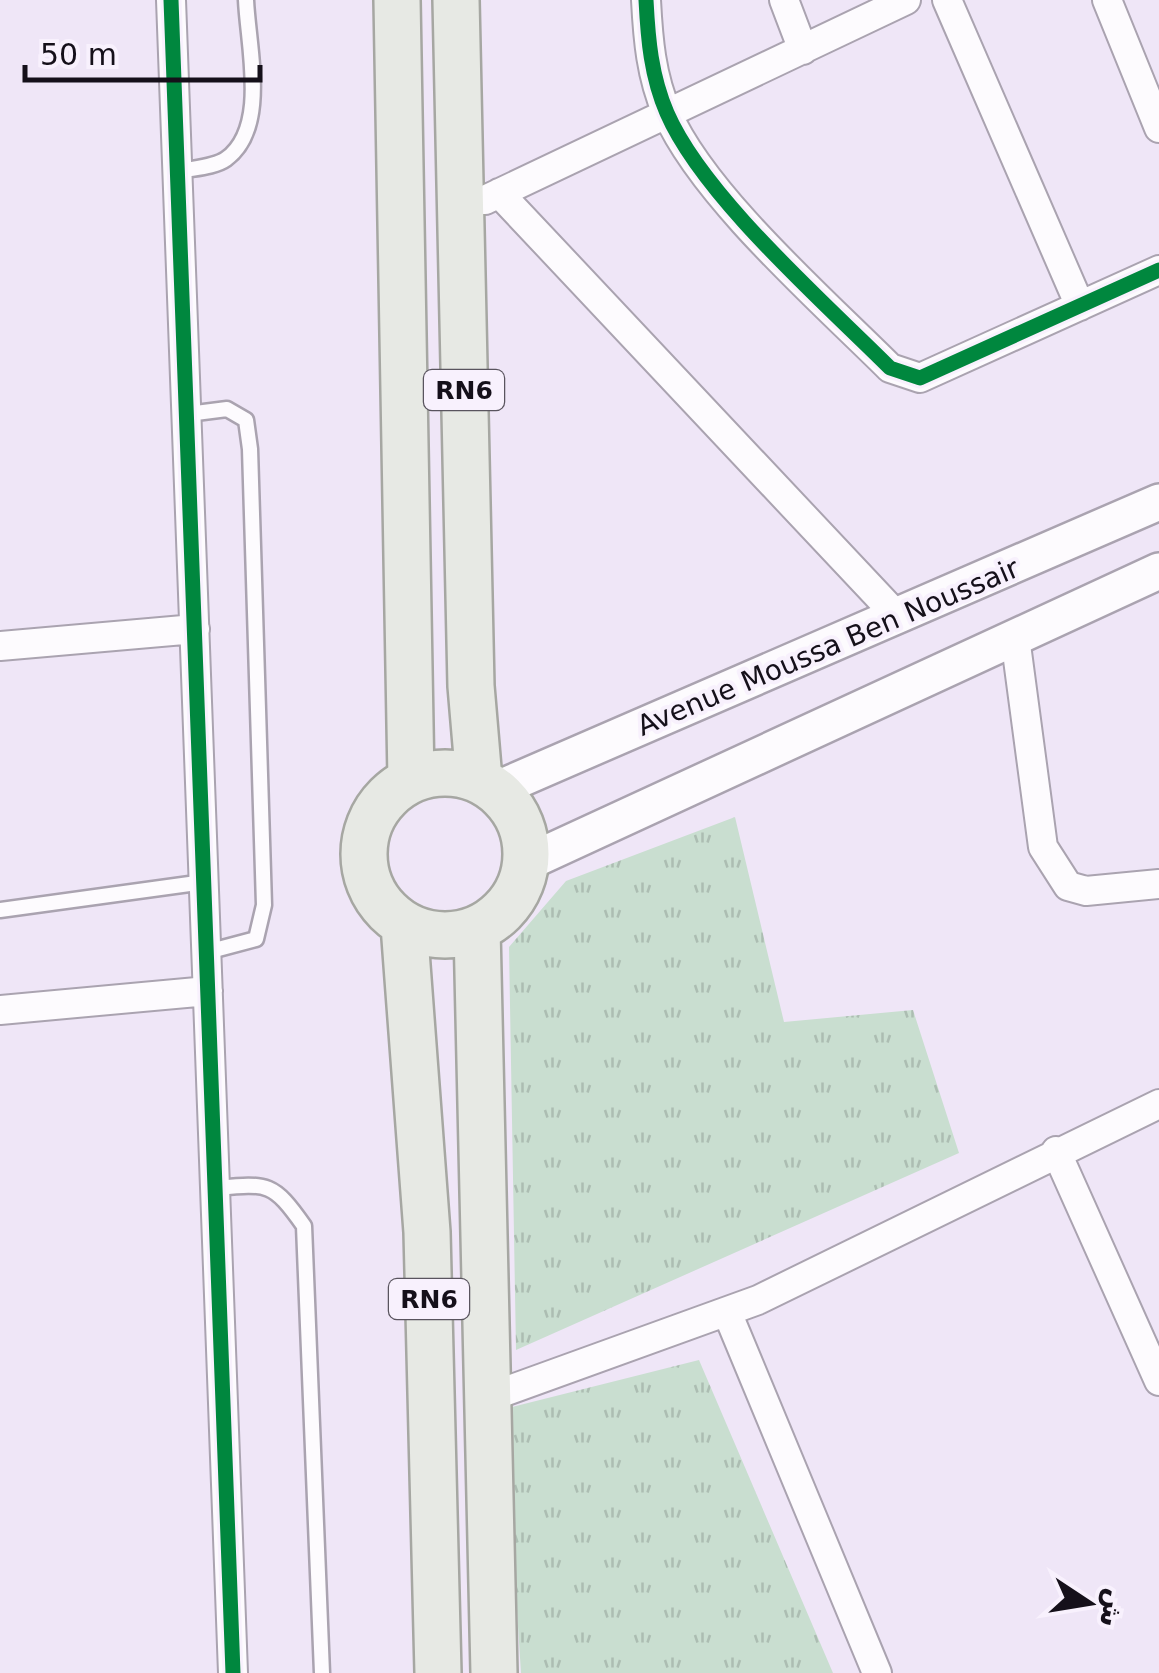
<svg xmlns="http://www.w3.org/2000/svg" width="1159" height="1673" font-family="'DejaVu Sans','Noto Sans Arabic',sans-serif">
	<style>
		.grass { fill: url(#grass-tufts) }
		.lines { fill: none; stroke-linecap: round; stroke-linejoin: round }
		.service-casing { stroke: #aaa3b0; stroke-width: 19 }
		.minor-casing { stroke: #aaa3b0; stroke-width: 32 }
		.tertiary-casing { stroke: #aaa3b0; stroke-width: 40 }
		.primary-casing { stroke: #a6a7a2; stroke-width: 50 }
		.service { stroke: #fdfbfe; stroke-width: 14 }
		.minor { stroke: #fdfbfe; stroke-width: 28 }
		.tertiary { stroke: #fdfbfe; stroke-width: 35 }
		.primary { stroke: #e7e9e4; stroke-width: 45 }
		.cycleway-casing { stroke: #f8f1fd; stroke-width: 21 }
		.cycleway { stroke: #00873e; stroke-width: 15 }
		.labels { text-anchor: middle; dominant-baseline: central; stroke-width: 8; stroke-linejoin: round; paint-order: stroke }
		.shield { fill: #f8f1fd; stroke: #59545e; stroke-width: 2.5 }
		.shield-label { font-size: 25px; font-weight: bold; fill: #15101a }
		.street-label { font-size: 28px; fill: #15101a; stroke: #f8f1fd }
	</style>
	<defs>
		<pattern id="grass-tufts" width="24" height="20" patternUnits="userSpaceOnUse" patternTransform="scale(2.5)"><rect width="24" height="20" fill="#c9ded0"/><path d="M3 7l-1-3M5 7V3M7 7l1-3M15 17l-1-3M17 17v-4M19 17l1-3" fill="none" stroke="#acbdb2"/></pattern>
	</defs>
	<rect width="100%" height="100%" fill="#efe6f7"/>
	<path class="grass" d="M735 817 784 1022 913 1010 959 1153 516 1350 509 947 566 881Z
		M699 1360 833 1673H521L504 1409Z"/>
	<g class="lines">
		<defs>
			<path id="service" d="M180 171C194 168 215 167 226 159 269 128 248 47 246 0
				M188 414 227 409 246 420 250 449 264 905 256 939 207 952
				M0 910 204 882
				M216 1188C268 1183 273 1182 304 1226L322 1673"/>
			<path id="minor" d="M171 0 233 1673
				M646 0C648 39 651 76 667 113 703 196 824 302 890 368L920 378 1159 270
				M784 0 803 50
				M947 0 1080 306
				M1107 0 1159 128
				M499 193 899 618
				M485 200 906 0
				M1015 637 1043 847 1068 886 1086 891 1159 884
				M0 646 195 629
				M0 1010 208 991
				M1056 1151 1159 1381
				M727 1312 877 1673
				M487 1398 758 1300 1159 1104"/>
			<path id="tertiary" d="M495 790 1159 502
				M526 863 1159 571"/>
			<path id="primary" d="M397 0 411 780
				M456 0 471 686 479 780
				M364 854a81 81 0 1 1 162 0a81 81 0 1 1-162 0Z
				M404 925 427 1232 438 1673
				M477 929 494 1673"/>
		</defs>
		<use href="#service" class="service-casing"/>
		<use href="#minor" class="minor-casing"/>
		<use href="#tertiary" class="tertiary-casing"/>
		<use href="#primary" class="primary-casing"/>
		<use href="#service" class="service"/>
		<use href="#minor" class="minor"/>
		<use href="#tertiary" class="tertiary"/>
		<use href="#primary" class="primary"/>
		<defs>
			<path id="cycleway" d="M171 0 233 1673
				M646 0C648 39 651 76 667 113 703 196 824 302 890 368L920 378 1159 270"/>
		</defs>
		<use href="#cycleway" class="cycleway-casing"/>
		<use href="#cycleway" class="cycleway"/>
	</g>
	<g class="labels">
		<g class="shield">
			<rect x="424" y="370" width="80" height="40" rx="8"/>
			<rect x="389" y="1279" width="80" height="40" rx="8"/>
		</g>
		<g class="shield-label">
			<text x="464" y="390">RN6</text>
			<text x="429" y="1299">RN6</text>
		</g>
		<g class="street-label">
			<text transform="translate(828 647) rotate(-23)">Avenue Moussa Ben Noussair</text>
		</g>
	</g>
	<g transform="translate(1089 1603) rotate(102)" stroke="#f8f1fd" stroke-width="8" paint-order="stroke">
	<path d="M0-8L18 38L0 25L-18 38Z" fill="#15101a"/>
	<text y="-15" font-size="28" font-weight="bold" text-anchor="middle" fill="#15101a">ش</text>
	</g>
	<path d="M25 65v15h235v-15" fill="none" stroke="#15101a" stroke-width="5"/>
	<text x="40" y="65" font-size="30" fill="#15101a" stroke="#f8f1fd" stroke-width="8" paint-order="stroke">50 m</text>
</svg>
